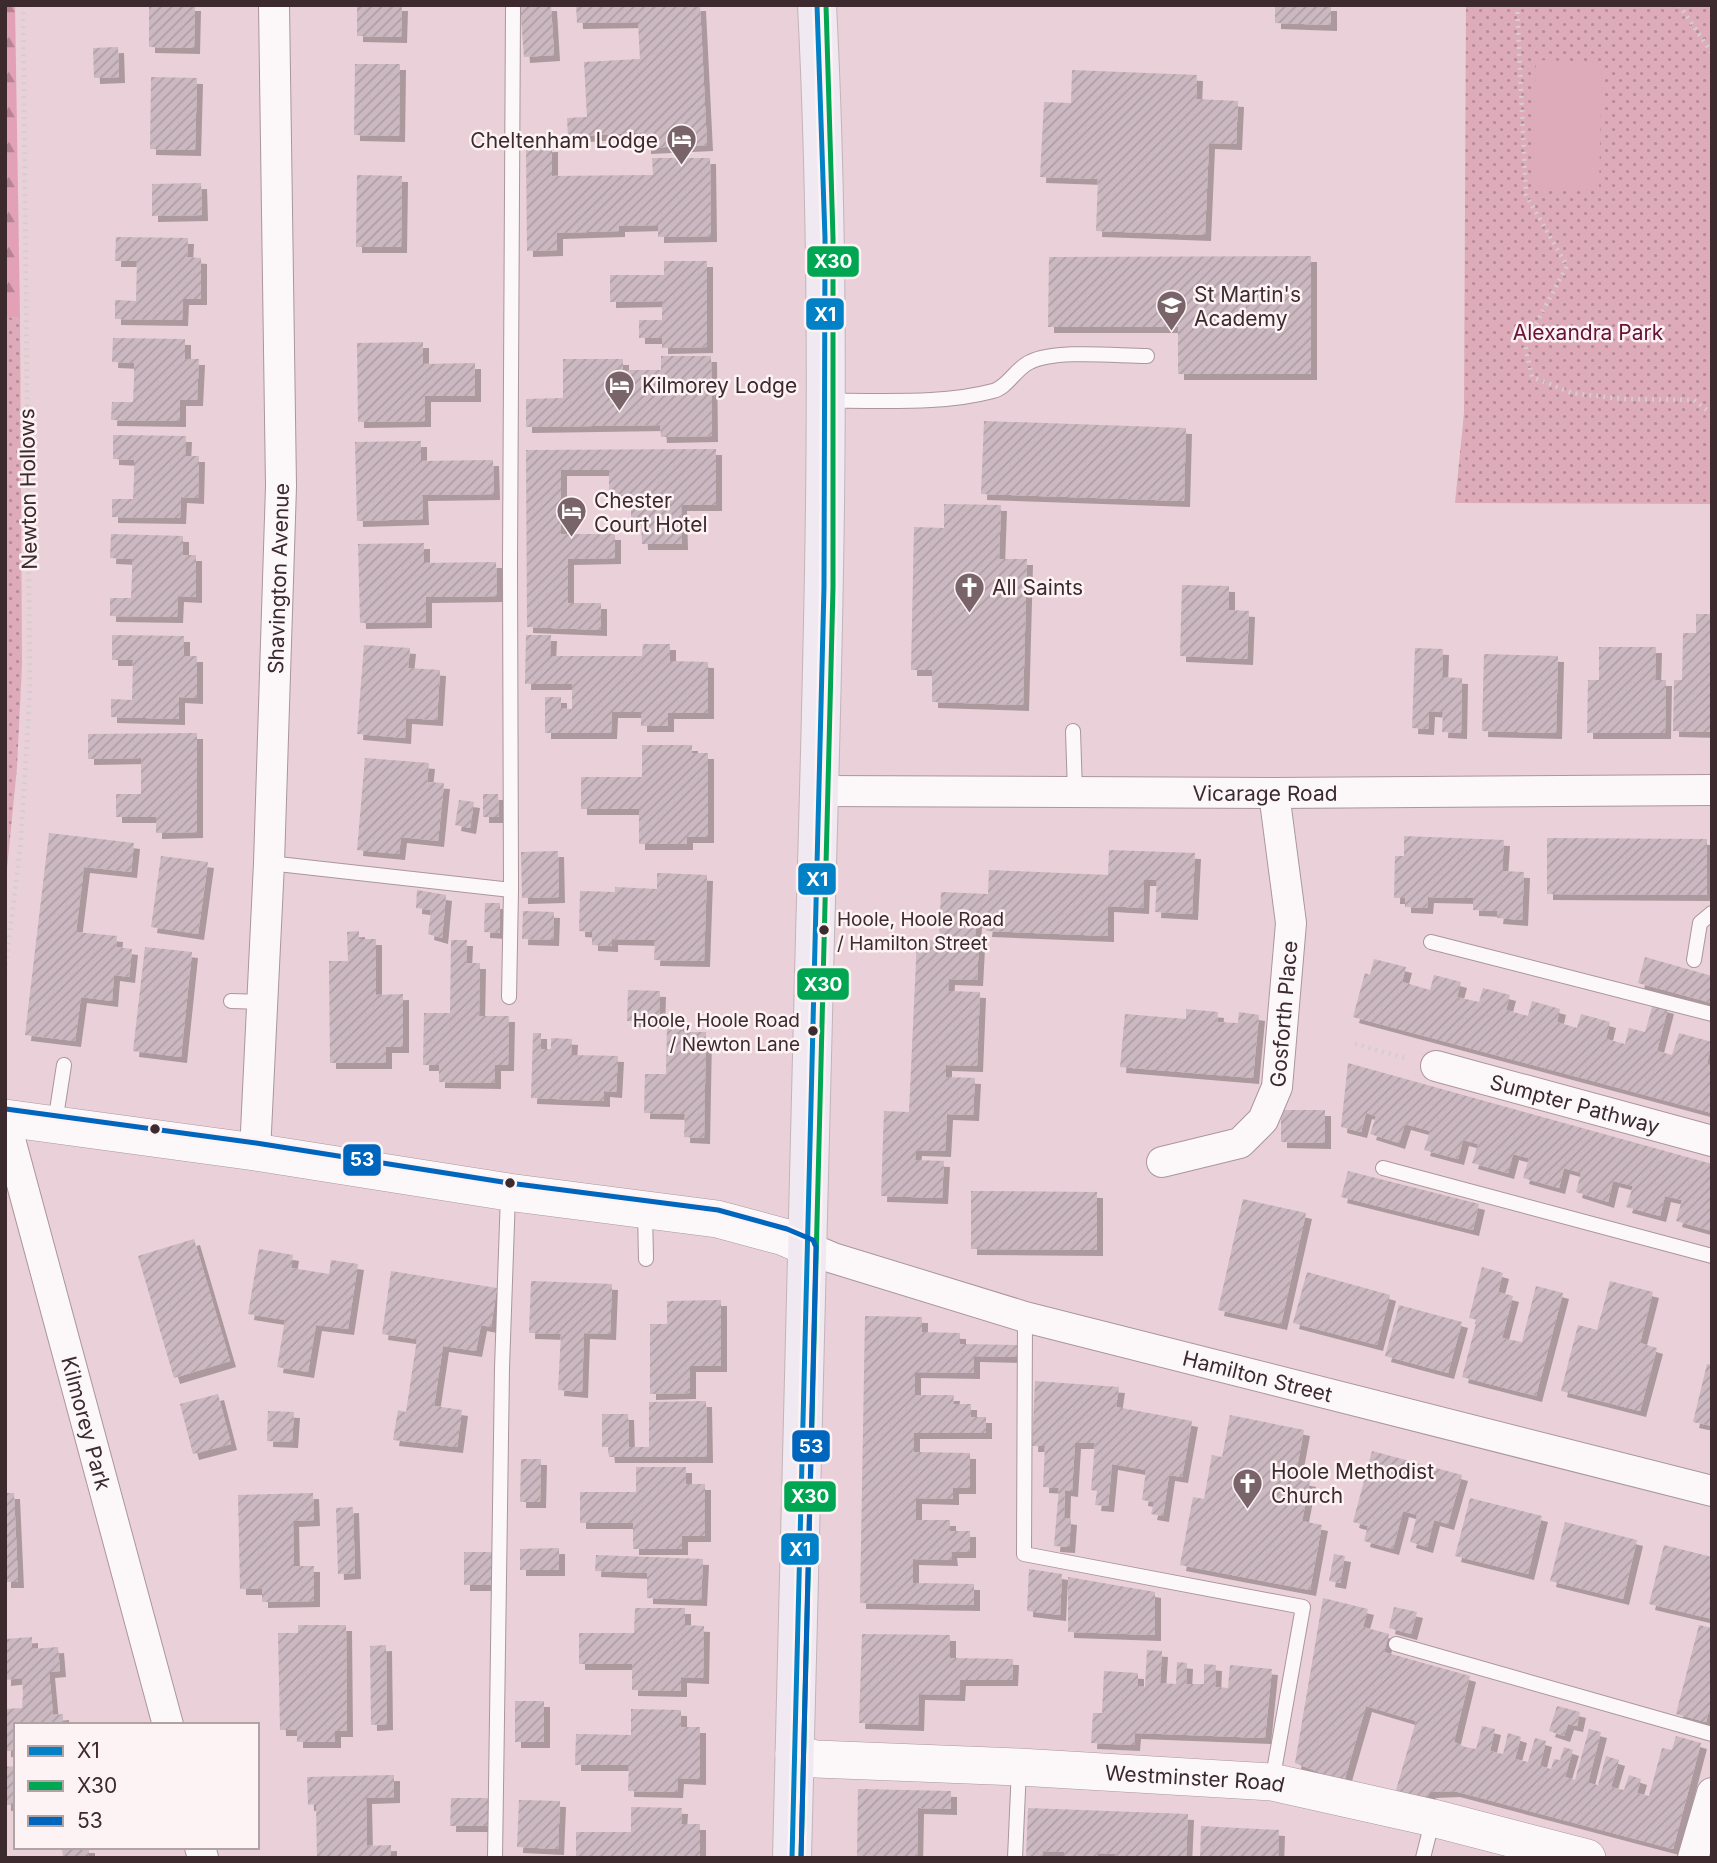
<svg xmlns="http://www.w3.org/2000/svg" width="1717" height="1863" font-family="Inter,sans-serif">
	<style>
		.grass { fill: url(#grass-dots) }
		.forest { fill: url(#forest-firs) }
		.pitch { fill: #ddabb9 }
		.building { fill: url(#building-hatch); filter: url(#shadow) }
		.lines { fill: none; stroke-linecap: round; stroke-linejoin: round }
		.service-casing { stroke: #aa969c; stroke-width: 16 }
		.minor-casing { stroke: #aa969c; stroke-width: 32 }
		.tertiary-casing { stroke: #aa969c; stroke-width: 38 }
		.trunk-casing { stroke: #c2b4b8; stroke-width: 40 }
		.path { stroke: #d5cdd0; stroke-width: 4.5; stroke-dasharray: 2 5; stroke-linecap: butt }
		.service { stroke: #fcf8f9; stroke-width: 14 }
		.minor { stroke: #fcf8f9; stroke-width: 30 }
		.tertiary { stroke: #fcf8f9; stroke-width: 37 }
		.trunk { stroke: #f0e9f1; stroke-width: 38 }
		.bus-1-casing { stroke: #fdf3f5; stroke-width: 10 }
		.bus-2-casing { stroke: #fdf3f5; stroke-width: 10 }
		.bus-3-casing { stroke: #fdf3f5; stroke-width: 10 }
		.bus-1 { stroke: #0281c7; stroke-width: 5 }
		.bus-2 { stroke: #00a651; stroke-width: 5 }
		.bus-3 { stroke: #0065bd; stroke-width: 5 }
		.bus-dot { fill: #3c2a2f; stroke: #fdf3f5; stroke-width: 2.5 }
		.labels { text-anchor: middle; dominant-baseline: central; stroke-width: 5; stroke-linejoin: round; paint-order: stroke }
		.bus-label { font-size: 19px; fill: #3c2a2f; stroke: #fdf3f5; text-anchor: start }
		.poi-label { font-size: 21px; fill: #3c2a2f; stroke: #fdf3f5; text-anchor: start }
		.park-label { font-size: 21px; fill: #691237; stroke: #fdf3f5 }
		.street-label { font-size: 21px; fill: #3c2a2f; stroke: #fdf3f5 }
		.line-badge { stroke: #fdf3f5; stroke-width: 2.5 }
		.badge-label { font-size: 19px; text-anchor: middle; font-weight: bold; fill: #fff }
	</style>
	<defs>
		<pattern id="grass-dots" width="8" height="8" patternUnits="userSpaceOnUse" patternTransform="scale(1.75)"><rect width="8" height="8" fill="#ddabb9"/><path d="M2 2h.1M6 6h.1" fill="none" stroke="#b48b97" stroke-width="1.8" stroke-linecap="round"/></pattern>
		<pattern id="forest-firs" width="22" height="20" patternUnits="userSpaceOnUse" patternTransform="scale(1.75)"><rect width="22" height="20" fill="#e2a1b6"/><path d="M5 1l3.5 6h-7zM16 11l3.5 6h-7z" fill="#b88394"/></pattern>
		<pattern id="building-hatch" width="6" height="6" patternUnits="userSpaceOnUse" patternTransform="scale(1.75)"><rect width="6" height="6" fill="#cbb8c0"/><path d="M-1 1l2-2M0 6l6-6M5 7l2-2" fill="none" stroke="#af9ea5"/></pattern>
		<filter id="shadow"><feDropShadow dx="6" dy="6" stdDeviation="0" flood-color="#0004"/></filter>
	</defs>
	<rect width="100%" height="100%" fill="#ead0d8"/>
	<path class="grass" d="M1466 5H1712V504L1455 503 1464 413Z
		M6 317 20 318 22 664 17 767 5 889Z"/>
	<path class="forest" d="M5 5H15L20 318 6 317Z"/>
	<path class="pitch" d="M1536 60 1602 62 1599 190 1531 187Z"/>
	<path class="building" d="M149 5H195L194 48 149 47Z
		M357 5H402L401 37 357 36Z
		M520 5H551L554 55 524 57Z
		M576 5H700L707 145 645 148V132L568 137 567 118 587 117 584 62 640 59 638 22 577 23Z
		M1275 5H1331V25L1275 23Z
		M118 47 119 77 94 78 93 48Z
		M355 64H400L399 136 354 135Z
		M1072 70 1197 75 1196 99 1238 101 1236 144 1209 143 1205 235 1096 231 1098 179 1040 177 1044 102 1071 103Z
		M151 77 197 78 195 150 150 149Z
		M552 146V176L653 175 652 158H710L711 236 658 237V225L619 226V231L557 233V250L527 251 526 147Z
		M357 175 402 176 401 247H356Z
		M201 183 202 215 152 216V184Z
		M116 237 188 238 187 257 201 258V299H183L182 320 115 319V300L136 301 137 261H115Z
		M1311 256V374H1178V327H1048L1049 257Z
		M664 261H707V347L662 348V338H639V320H662V301L610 302V275H664Z
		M113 338 185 339V359H199L197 400H180V421L111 420 112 402H133L134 379V363L112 362Z
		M423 342V364L475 363V396H425V421L358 422 357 343Z
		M661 356H711L712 436 661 437 660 425 526 427V399L563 398V359H623V370H661Z
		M984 421 1186 428 1184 501 981 494Z
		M113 435 186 436 185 456H199L198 498 181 497 180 518 112 517V499H133L134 476V460L113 459Z
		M421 441V461L493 460 494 494 422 495 423 519 357 521 355 442Z
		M716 449V505H681L682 544H642L641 519H631V495H609V470H561V534H615V558L568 559V603H601V630L527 627 526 450Z
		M944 504 1001 505 999 559H1027L1023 705 932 702V670H911L914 527 944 528Z
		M111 534 183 536V555H196V597L178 596 177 617 110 616V598H131L132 575V559L110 558Z
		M424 543V563L496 562 497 596 426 597V622L360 623 358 544Z
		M1182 585 1229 586V610L1249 611 1247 659 1180 656Z
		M1696 614H1712V732L1673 731 1674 680H1682L1683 633H1696Z
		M112 635 184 636V656H197V698L179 697V719L111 717V699L132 700 133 660H112Z
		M526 635H551L550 656H642L643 644H670V661L708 662V713H668V726H641V712H612L611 733H545V697H561V708L572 709V684H525Z
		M364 645 410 648 408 668 440 670 437 720 406 718 405 738 357 734Z
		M1599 647H1656L1655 680H1666L1665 733H1587L1588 680H1599Z
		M1415 648 1443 649 1442 677 1462 678 1461 733 1442 732 1443 712 1429 711 1428 729 1412 728Z
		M1484 654 1558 656 1556 733 1482 731Z
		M197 733V832L156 833V817H116V794H141V758L88 759V734Z
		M642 745H692V753H708V837H687V844H639V809H581V777H642Z
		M365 758 429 763 427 782 444 783 438 841 401 837 399 854 357 850Z
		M483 794H498L499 817H483Z
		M459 800 474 802 470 828 455 825Z
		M49 833 134 843 131 872 84 867 76 932 117 936 116 947 132 949 129 977 114 975 112 1001 81 997 75 1041 25 1035Z
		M1404 836 1504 840 1502 871 1524 872 1522 920 1497 918 1498 911 1473 910V898L1428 897 1427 908 1405 907V898H1394L1395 856H1404Z
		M1547 838 1707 839V895L1547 894Z
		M1109 850 1195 853 1192 914 1155 912 1157 880H1144L1143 908 1108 906V936L986 931 987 923 976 922 975 943H979L977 980 949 979 948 991 980 992 977 1066 946 1065V1077L975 1078 973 1115 947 1114 945 1151 916 1150 915 1160 944 1161 942 1198 881 1196 884 1111 909 1112 917 939 939 941 941 892 988 894 989 870 1108 875Z
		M558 851 559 897 522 898 521 852Z
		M161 856 208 862 198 934 151 927Z
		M657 873 707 875 704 961 654 960 655 940 612 939V946L592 945V932L579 931 580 891 615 892V887L657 889Z
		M417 890 446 895 442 938 428 934 431 910 416 908Z
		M485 903H500V933L484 932Z
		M523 911 554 912 553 940 522 939Z
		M359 931V939H376V995L403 994V1047H386V1063H330L329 961H348L347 932Z
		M451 940H467L466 963H480L479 1016H509L508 1065H495V1083L439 1082V1065H423L424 1013H450Z
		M145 947 192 952 181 1057 133 1051Z
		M1645 957 1712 976V1003L1638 983Z
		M1374 959 1406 967 1402 982 1430 990 1434 975 1461 982 1457 997 1479 1002 1483 988 1510 995 1506 1010 1528 1016 1532 1001 1560 1009 1557 1022 1577 1028 1581 1014 1610 1022 1606 1039 1625 1044 1629 1028 1645 1032 1653 1004 1668 1008 1657 1051 1672 1055 1679 1033 1712 1042 1707 1064 1712 1066V1113L1353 1017 1365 973 1370 975Z
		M628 990 660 991 659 1022 627 1021Z
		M1186 1009 1218 1012 1217 1022 1238 1023 1239 1012 1259 1015 1253 1078 1120 1067 1125 1014 1186 1019Z
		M667 1021H683V1032H706L704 1138 684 1137 685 1114 644 1113 645 1074H666Z
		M533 1033H541V1049H551V1038L572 1039 571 1055 618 1056 616 1092 604 1091V1101L531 1098Z
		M1348 1063 1712 1164V1231L1676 1221 1682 1200 1665 1196 1660 1216 1626 1207 1633 1186 1613 1181 1608 1202 1576 1192 1581 1173 1564 1168 1559 1188 1523 1178 1529 1158 1524 1157 1513 1154 1508 1173 1472 1163 1478 1144 1463 1140 1458 1159 1424 1150 1430 1131 1405 1124 1399 1143 1370 1134 1376 1116 1366 1113 1361 1132 1341 1127Z
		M1281 1110H1325V1143L1281 1142Z
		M1348 1171 1479 1204 1473 1230 1341 1197Z
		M971 1191 1097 1192V1250L971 1249Z
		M1243 1199 1306 1213 1281 1324 1218 1310Z
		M194 1239 230 1361 174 1378 138 1256Z
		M259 1249 293 1255 291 1268 329 1274 331 1260 358 1264 348 1329 316 1325 308 1372 277 1367 285 1320 248 1314Z
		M1482 1267 1503 1273 1498 1292 1513 1296 1502 1338 1522 1342 1536 1286 1563 1293 1536 1396 1462 1377 1477 1320 1469 1318Z
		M391 1271 497 1288 491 1327 481 1325 476 1351 443 1346 434 1406 462 1410 457 1447 393 1440 398 1410 406 1412 417 1339 382 1334Z
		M1307 1272 1390 1295 1377 1345 1293 1323Z
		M531 1281 612 1284 610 1334 584 1333 582 1392 558 1390 561 1334 529 1333Z
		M1610 1281 1653 1292 1640 1343 1657 1348 1640 1411 1561 1391 1578 1325 1597 1330Z
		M721 1300V1366H690V1393L650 1394V1324H667V1301Z
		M1399 1305 1462 1322 1448 1373 1385 1356Z
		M865 1316 922 1317V1332L960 1333V1344L1017 1345V1357L974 1356V1373L915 1372V1395H954L953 1404H971V1417H986V1433H914V1452L970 1453V1488H953V1499L916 1498V1520H950V1531H970V1552H951L952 1560 913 1559V1583L974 1584V1605L860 1603Z
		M1707 1364 1712 1365V1426L1693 1422Z
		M1035 1381 1119 1387 1116 1407 1192 1421 1182 1477 1169 1475 1163 1516 1151 1514 1154 1502 1142 1500 1146 1470 1112 1464 1108 1506 1095 1505 1097 1491 1091 1490 1095 1443H1075L1072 1491 1065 1490 1064 1518 1071 1519 1069 1547 1054 1546 1059 1488 1043 1487 1045 1446H1032Z
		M218 1394 231 1444 193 1454 180 1404Z
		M706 1401 707 1457H609L608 1447H602V1414H628L629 1447H649V1402Z
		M268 1411 294 1412 292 1442 267 1441Z
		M1230 1415 1304 1430 1295 1478 1310 1481 1302 1521 1322 1525 1310 1590 1180 1565 1193 1497 1204 1499 1212 1455 1222 1457Z
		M1372 1451 1462 1475 1448 1524 1434 1520 1427 1547 1410 1542 1417 1515 1403 1511 1393 1549 1364 1541 1368 1526 1353 1522Z
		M521 1459H541L540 1502H520Z
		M636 1467H686V1484H705V1536H682V1549H633V1523H580V1492H636Z
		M5 1493H14L18 1582H5Z
		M313 1493 314 1520 293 1521 294 1566H314V1601L262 1602V1589H240L238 1495Z
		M1470 1498 1542 1516 1528 1574 1455 1556Z
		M353 1507 355 1573 338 1574 336 1508Z
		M1565 1522 1637 1540 1623 1599 1550 1581Z
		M1664 1545 1712 1557V1619L1649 1604Z
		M559 1548V1570H520V1549Z
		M464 1552H494V1585H464Z
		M1334 1554 1345 1556 1340 1583 1329 1581Z
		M596 1555 703 1559 701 1600 647 1598V1573L595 1571Z
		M1029 1569 1062 1574 1060 1615 1027 1611Z
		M1068 1577 1155 1592V1635L1068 1632Z
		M1323 1598 1368 1609 1363 1627 1389 1634 1384 1652 1470 1676 1454 1742 1465 1747 1476 1749 1482 1726 1495 1729 1490 1751 1503 1754 1508 1733 1521 1737 1515 1759 1528 1762 1535 1738 1546 1741 1540 1766 1551 1769 1554 1759 1560 1760 1564 1747 1573 1750 1565 1777 1575 1780 1589 1729 1601 1732 1588 1783 1598 1785 1606 1756 1619 1760 1611 1787 1624 1790 1629 1775 1641 1779 1637 1793 1649 1796 1662 1748 1672 1750 1676 1736 1701 1743 1673 1849 1454 1791 1430 1792 1426 1799 1394 1797 1416 1721 1366 1706 1344 1782 1295 1763Z
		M1394 1607 1417 1612 1411 1634 1389 1628Z
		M635 1608H685V1625L704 1626 703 1678 681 1677V1691L632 1690V1664H579V1633H634Z
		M298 1625H346L347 1731H335V1742H297V1730H280L278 1633H298Z
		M1699 1625 1712 1628V1701L1706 1722 1676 1714Z
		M862 1634 950 1635V1658L1013 1659 1012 1680H960L959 1695 919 1694 918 1725 859 1723Z
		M32 1637V1649L58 1647 60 1671 49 1672 53 1715 63 1714V1725H16V1751H5V1709L22 1708 23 1694 22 1678 5 1680V1639Z
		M386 1645 387 1724 371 1725 370 1646Z
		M1147 1650 1162 1651 1160 1683 1176 1684 1177 1662 1187 1663 1186 1684H1204V1664L1216 1665 1215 1687 1228 1688 1230 1665 1272 1669 1265 1738 1135 1733 1134 1745 1091 1743 1093 1713H1102L1104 1671 1138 1673V1686L1145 1687Z
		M515 1701H544V1742H515Z
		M1557 1706 1580 1712 1577 1726 1568 1724 1564 1736 1549 1731Z
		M631 1709 681 1710V1727H700V1779L678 1778 677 1792 628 1791 629 1765H575L576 1734 631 1735Z
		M16 1766V1805H5V1767Z
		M394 1775V1797L366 1798 367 1846 391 1845V1858H317L316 1804 308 1805 307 1777Z
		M858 1789 951 1791V1809L918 1808 917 1858H857Z
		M451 1798H490V1826H450Z
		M519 1800 560 1801 558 1849 517 1847Z
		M631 1807 682 1808 681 1824H700V1858H576V1832H631Z
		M1028 1808 1188 1814 1186 1858 1147 1855 1146 1858H1115L1116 1854 1098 1853V1858H1064V1852L1043 1851 1042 1858H1026Z
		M1201 1826 1279 1830 1278 1858H1200Z
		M62 1847H89V1858H63Z"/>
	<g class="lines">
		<defs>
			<path id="service" d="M828 401C882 400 940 405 993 391 1007 388 1016 368 1030 362 1057 349 1116 356 1147 356
				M1073 731 1075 792
				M269 863 511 890 510 563 513 8
				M1431 942 1712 1014
				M1694 960 1700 923 1712 913
				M509 997 511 890
				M231 1001 262 1002
				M55 1123 64 1065
				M1383 1168 1712 1256
				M645 1211 646 1259
				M1025 1317 1024 1554 1303 1607 1272 1782
				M1396 1644 1712 1734
				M495 1858 502 1368 508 1194
				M1015 1858 1019 1768
				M1423 1858 1433 1818"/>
			<g id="minor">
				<path id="s1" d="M819 791 1274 793 1712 790"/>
				<path id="s2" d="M1436 1066 1712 1141"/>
				<path id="s3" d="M5 1121 168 1725"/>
				<path id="s4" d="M255 1152 269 863 281 486 274 5"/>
				<path id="s5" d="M1162 1162 1240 1143 1263 1120 1277 1087 1291 923 1274 793"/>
				<path id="s6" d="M807 1247 833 1258 1025 1317 1712 1491"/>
				<path d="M200 1847 203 1858"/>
				<path d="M1693 1858 1712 1793"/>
			</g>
			<g id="tertiary">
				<path d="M5 1118 255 1152 508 1192 717 1219 784 1237 807 1247"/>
				<path id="s7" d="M794 1754 816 1759 1019 1767 1272 1782 1433 1818 1587 1858"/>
			</g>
			<path id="trunk" d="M792 1858C798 1550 807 1243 815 936 824 626 833 315 817 5"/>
		</defs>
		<use href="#service" class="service-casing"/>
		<use href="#minor" class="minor-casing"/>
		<use href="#tertiary" class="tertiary-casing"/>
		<use href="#trunk" class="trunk-casing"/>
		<path class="path" d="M1517 5 1526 195 1567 266 1525 344 1532 377 1572 393 1623 399 1694 400 1712 414
			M1679 5 1712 53
			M5 972 21 841 30 688 23 5
			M1355 1044 1405 1058"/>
		<use href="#service" class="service"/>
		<use href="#minor" class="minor"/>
		<use href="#tertiary" class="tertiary"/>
		<use href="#trunk" class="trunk"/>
		<defs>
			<path id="bus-1" d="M792 1858 824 587 825 238 817 5"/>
			<path id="bus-2" d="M801 1858 833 587V238L826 5"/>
			<path id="bus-3" d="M6 1109 256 1143 509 1183 718 1210 787 1229 813 1240 816 1247 801 1858"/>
		</defs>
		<use href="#bus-1" class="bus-1-casing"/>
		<use href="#bus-2" class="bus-2-casing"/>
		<use href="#bus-3" class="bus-3-casing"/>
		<use href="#bus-1" class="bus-1"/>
		<use href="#bus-2" class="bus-2"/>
		<use href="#bus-3" class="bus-3"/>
	</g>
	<defs>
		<symbol id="hotel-pin" viewBox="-11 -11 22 30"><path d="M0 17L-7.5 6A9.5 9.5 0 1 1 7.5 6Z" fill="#79646a" stroke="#fdf3f5"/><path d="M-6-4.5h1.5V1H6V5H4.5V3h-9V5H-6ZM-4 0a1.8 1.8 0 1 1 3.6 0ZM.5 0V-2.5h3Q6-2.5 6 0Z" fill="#fff"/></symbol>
		<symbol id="school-pin" viewBox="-11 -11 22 30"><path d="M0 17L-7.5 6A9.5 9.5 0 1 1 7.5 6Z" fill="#79646a" stroke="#fdf3f5"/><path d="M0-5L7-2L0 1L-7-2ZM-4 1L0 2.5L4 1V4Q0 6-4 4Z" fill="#fff"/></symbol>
		<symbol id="church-pin" viewBox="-11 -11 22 30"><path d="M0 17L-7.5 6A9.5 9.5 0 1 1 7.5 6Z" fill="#79646a" stroke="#fdf3f5"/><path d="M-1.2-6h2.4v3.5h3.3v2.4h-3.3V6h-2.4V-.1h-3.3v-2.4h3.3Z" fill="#fff"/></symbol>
	</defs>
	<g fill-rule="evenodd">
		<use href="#hotel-pin" x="664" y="122" width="35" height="47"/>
		<use href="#school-pin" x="1154" y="288" width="35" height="47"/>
		<use href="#hotel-pin" x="602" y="368" width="35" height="47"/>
		<use href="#hotel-pin" x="554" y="494" width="35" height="47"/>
		<use href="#church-pin" x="952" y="570" width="35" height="47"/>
		<use href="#church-pin" x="1230" y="1466" width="35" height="47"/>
	</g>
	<g class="bus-dot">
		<circle cx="824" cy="930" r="6"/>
		<circle cx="813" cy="1031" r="6"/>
		<circle cx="155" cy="1129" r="6"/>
		<circle cx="510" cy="1183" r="6"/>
	</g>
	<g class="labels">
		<g class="bus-label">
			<text x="837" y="919">Hoole, Hoole Road<tspan x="837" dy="24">/ Hamilton Street</tspan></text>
			<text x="800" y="1020" text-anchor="end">Hoole, Hoole Road<tspan x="800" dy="24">/ Newton Lane</tspan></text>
		</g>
		<g class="poi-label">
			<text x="658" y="140" text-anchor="end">Cheltenham Lodge</text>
			<text x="1194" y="294">St Martin's<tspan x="1194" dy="24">Academy</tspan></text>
			<text x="642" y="385">Kilmorey Lodge</text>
			<text x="594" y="500">Chester<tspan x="594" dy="24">Court Hotel</tspan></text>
			<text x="992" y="587">All Saints</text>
			<text x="1271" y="1471">Hoole Methodist<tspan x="1271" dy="24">Church</tspan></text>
		</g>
		<g class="park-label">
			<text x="1588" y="332">Alexandra Park</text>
		</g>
		<g class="street-label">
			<text transform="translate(28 489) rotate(-91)">Newton Hollows</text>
			<text stroke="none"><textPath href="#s4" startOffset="574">Shavington Avenue</textPath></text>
			<text stroke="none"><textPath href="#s1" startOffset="446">Vicarage Road</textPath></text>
			<text stroke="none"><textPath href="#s5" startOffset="222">Gosforth Place</textPath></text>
			<text stroke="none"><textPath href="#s2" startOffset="144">Sumpter Pathway</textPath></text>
			<text stroke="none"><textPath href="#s6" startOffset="469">Hamilton Street</textPath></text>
			<text stroke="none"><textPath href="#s3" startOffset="313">Kilmorey Park</textPath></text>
			<text stroke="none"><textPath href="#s7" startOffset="402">Westminster Road</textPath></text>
		</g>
	</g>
	<g class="line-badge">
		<rect x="806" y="245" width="54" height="33" rx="7" fill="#00a651"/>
		<rect x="805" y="297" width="40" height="34" rx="7" fill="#0281c7"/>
		<rect x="797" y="862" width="40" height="34" rx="7" fill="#0281c7"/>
		<rect x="796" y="967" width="54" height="34" rx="7" fill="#00a651"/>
		<rect x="342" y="1143" width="40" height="34" rx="7" fill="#0065bd"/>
		<rect x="791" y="1429" width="40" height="34" rx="7" fill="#0065bd"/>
		<rect x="783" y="1480" width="54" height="33" rx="7" fill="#00a651"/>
		<rect x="780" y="1532" width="40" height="34" rx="7" fill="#0281c7"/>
	</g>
	<g class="badge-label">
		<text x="833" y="268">X30</text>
		<text x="825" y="321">X1</text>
		<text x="817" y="886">X1</text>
		<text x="823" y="991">X30</text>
		<text x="362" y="1166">53</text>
		<text x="811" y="1453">53</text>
		<text x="810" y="1503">X30</text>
		<text x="800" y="1556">X1</text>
	</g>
	<rect width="1717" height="1863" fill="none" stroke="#3c2a2f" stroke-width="14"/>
	<rect x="14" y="1723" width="245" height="126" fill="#fdf3f5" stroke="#b0a3a6" stroke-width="2"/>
	<rect x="28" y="1746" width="35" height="10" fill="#0281c7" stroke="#b0a3a6" stroke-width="2"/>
	<text x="77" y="1758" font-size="21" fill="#3c2a2f">X1</text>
	<rect x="28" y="1781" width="35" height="10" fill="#00a651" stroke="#b0a3a6" stroke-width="2"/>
	<text x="77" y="1793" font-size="21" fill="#3c2a2f">X30</text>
	<rect x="28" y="1816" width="35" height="10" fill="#0065bd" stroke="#b0a3a6" stroke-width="2"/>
	<text x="77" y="1828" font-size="21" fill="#3c2a2f">53</text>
</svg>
